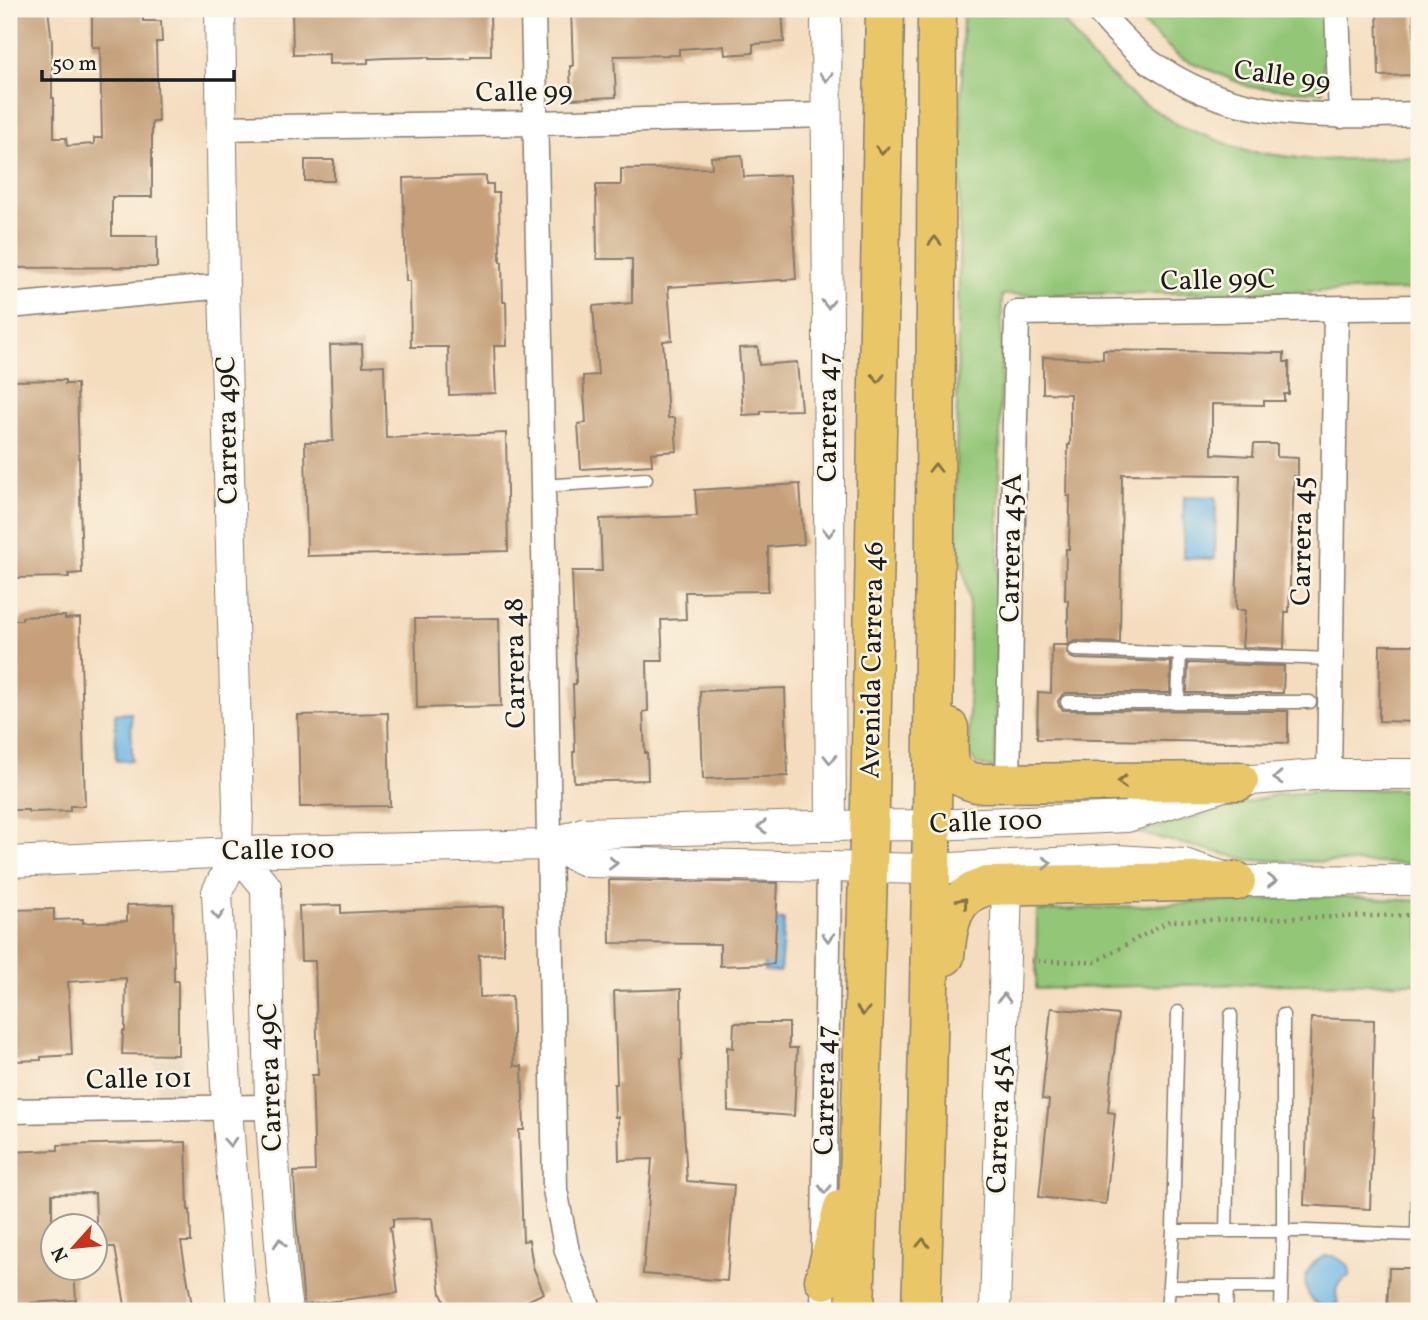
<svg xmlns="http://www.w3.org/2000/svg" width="1428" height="1320" font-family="Vollkorn,serif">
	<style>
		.built { fill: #e0ccb1 }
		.green { fill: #93c677; stroke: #58714a; stroke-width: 2 }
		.water { fill: #6db5e4; stroke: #446880; stroke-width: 2 }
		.building { fill: #c5a07a }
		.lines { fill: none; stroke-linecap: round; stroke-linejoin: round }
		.service-casing { stroke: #887c6e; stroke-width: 15 }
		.minor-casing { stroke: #887c6e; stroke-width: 27 }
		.tertiary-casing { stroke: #887c6e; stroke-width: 32 }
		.primary-casing { stroke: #887c6e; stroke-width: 41 }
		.path { stroke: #887c6e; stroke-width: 4.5; stroke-dasharray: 2 5; stroke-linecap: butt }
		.service { stroke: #fff; stroke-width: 12 }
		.minor { stroke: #fff; stroke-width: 24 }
		.tertiary { stroke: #fff; stroke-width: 30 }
		.primary { stroke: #e9c769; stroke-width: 38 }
		.oneway { stroke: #999 }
		.oneway2 { stroke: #827242 }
		.labels { text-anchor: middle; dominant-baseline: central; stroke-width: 5; stroke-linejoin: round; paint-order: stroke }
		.street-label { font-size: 28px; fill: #1c1c1c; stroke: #fcf5e5 }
	</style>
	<rect width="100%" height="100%" fill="#fcf5e5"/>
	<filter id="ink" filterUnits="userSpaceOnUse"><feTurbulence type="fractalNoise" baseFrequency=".0143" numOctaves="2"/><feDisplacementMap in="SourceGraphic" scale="14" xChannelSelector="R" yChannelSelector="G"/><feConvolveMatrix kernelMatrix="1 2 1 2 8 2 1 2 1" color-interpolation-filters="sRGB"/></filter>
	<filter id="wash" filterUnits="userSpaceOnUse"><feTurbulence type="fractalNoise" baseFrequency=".00686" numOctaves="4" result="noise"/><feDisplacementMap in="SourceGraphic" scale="28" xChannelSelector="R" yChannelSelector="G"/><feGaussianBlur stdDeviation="1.57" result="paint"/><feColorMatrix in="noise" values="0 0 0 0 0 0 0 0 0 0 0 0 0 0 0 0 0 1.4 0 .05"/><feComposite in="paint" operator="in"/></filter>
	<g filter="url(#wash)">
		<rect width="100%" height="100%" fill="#f4ddbf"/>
		<path class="built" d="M183 1055 181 1099H158L154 1061Z"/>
		<path class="green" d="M963 9H1057L1062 19 1092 58 1134 97 1180 126 1246 151 1314 160 1419 157V290L1002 295 995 769 976 764 969 754V597L955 527Z
			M1128 9H1323V92L1249 87 1179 57Z
			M1419 789V864L1249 860 1138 833 1274 795 1339 790Z
			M1331 896 1419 901V983L1176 985 1036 989 1037 911Z"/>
		<path class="water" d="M1184 496 1216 497 1215 559 1183 558Z
			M131 713 132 760 116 761 115 714Z
			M768 919 784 920 780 972 764 971Z
			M1325 1256H1334L1348 1265 1350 1272 1349 1276C1336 1282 1334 1290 1338 1303 1315 1320 1285 1275 1325 1256Z"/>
		<g id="blocks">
			<path class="building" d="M9 9H48L52 42V98H54V138H66L67 146 94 144V138H102L100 47H92V9H143V21H161L162 42H156L158 122H152V197H112V236H157V267L9 268Z
				M326 9H384V13L429 12V10L470 9V11H490L491 56H471V58L444 59H429V57L385 58 368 59V63L329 64V54L293 55 292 10Z
				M571 9H782L784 42 753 44V53L725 55 724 46 679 49V55L614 56 616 97 571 99 570 66H573Z
				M1377 9H1413L1416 75 1379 76Z
				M742 155 744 177 790 175 796 279 668 287 672 340 663 341 668 418H675L677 451 651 453 652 465 581 469 578 424 586 423 583 376 598 375 593 306 632 303V259H597L596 185H621V169L712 168 711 157Z
				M305 160H334V181H305Z
				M486 176V184H493V193H499L500 262H502L503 302H506L507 346H494L496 393 449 395 448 347H411L410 281H406L403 178Z
				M362 344 363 366 384 365 386 438 506 433 508 551 307 556 305 442 333 441 330 345Z
				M758 347 759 365 797 362 801 410 761 411V414L743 415 739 348Z
				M1103 350 1284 353V362H1289V394H1284V401H1264V405L1212 404V454L1253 456 1254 444H1277V457L1298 458V476H1294L1289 612H1285L1284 649 1242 647 1245 610H1236L1240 475 1122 474 1120 643 1075 641 1068 645V600H1065L1066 549H1069L1070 496H1067L1068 445H1070V394L1043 393V357L1103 359Z
				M65 380V384H77L82 573 68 574 69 577 9 578V381Z
				M800 484 804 544 768 547V591L685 592 686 619 661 620 663 661H647L648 711 643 712 645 753H647L648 780 574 782 573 752H575L573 684H576L572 571H602L600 519 697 516 695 490Z
				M37 616H65V619L80 618 85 806H70V811L28 812V810H11L9 620H22V617Z
				M499 618 501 706 417 708 415 619Z
				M1052 645H1068L1067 653 1070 657 1075 659 1171 662 1170 693H1066L1062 695 1058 701 1059 706 1063 710 1288 711V743L1037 739 1038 692 1051 693Z
				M1380 645H1419V722L1379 721Z
				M1188 663 1284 666 1283 693H1187Z
				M785 688 788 776 703 779 700 691Z
				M388 713 390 806 300 807 298 715Z
				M609 880 778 883 774 964 720 966V944L610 943Z
				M173 904 174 981H178V1055L122 1054 123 1031H125L126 978 68 982 72 1055 41 1057V1060L13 1061V1058H9V910L54 909V920L83 919V923L127 921V905Z
				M341 905V913L504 906V954L479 955 480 997 512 996 514 1066H522L524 1130H519L523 1241 529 1240 533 1267 544 1293 506 1311H449L441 1294 432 1218 393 1219V1227H390L398 1293 304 1305 296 1217 294 1172 315 1171 312 1075H318L315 961H301L299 906Z
				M681 989 682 1060H680L687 1181 734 1185 727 1281 643 1274 652 1159 619 1160 618 1117H615L614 1084H617L614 991Z
				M1051 1008 1118 1015 1108 1112 1115 1113 1106 1204 1039 1197 1049 1100 1042 1099Z
				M1311 1018 1374 1020 1372 1117H1374L1370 1209 1304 1205Z
				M734 1023H789V1048H797L794 1116 728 1111 727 1047 733 1048Z
				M186 1142 188 1210H190L191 1242H181L193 1311H126L115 1247H97L95 1193 52 1194V1268H74L76 1300 31 1303V1310L9 1311V1152L58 1150V1145Z
				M1389 1268H1419V1311H1387Z"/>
		</g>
	</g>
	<g filter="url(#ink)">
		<use href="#blocks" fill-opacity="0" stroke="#887c6e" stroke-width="2"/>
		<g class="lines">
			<defs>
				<path id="service" d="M543 486 646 479
					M1075 650 1331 659
					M1067 702H1310
					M1178 702 1180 653
					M1173 1231H1307L1419 1235
					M1226 1231 1231 1015
					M1417 1235 1419 1115
					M1169 1287H1282
					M1167 1311 1173 1231 1178 1012
					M1226 1311 1227 1287
					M1281 1311 1283 1231V1015"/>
				<path id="minor" d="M533 9 543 486 555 1190 567 1251 590 1311
					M1097 9C1109 24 1131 47 1146 59 1151 64 1158 67 1164 71 1243 122 1329 116 1419 114
					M1337 9 1341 116
					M222 128 535 123 827 115
					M9 306 224 286
					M1329 774 1336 309
					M1008 783 1017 313 1419 307
					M9 1111 270 1107
					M823 1311 829 868"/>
				<path id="tertiary" d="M220 9 224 286 238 807 237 852 217 892 227 1108 242 1311
					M826 9 831 826
					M548 845 588 862 930 869 1116 860 1184 864 1236 881 1419 880
					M237 852 266 887 270 1107 282 1272 287 1311
					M9 862 237 852 548 845 583 833 813 826 932 825 1127 817 1239 781 1329 774H1419
					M995 1311 1007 885"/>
				<path id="primary" d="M949 728C949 757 943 775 977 783L1239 781
					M945 956C947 934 950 905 971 893 975 890 982 888 987 886L1236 881
					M824 1280 843 1208
					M855 1311 870 805 885 9
					M921 1311C929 1054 933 796 935 539 936 362 935 185 937 9"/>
			</defs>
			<use href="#service" class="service-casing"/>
			<use href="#minor" class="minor-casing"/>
			<use href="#tertiary" class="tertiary-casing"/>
			<use href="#primary" class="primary-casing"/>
			<path class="path" d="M1031 961 1095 962 1169 921 1419 915"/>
			<use href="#service" class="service"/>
			<use href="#minor" class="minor"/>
			<use href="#tertiary" class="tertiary"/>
			<use href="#primary" class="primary"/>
		</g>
		<defs><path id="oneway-chevron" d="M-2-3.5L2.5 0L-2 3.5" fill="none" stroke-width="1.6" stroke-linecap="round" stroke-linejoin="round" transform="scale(1.75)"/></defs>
		<g class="oneway">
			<use href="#oneway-chevron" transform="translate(826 77) rotate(90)"/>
			<use href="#oneway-chevron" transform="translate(828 304) rotate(90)"/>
			<use href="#oneway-chevron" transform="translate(829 532) rotate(90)"/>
			<use href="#oneway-chevron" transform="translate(830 759) rotate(90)"/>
			<use href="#oneway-chevron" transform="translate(1278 778) rotate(176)"/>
			<use href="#oneway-chevron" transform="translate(762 827) rotate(178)"/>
			<use href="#oneway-chevron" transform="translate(613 863) rotate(1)"/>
			<use href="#oneway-chevron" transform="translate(1047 863) rotate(-3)"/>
			<use href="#oneway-chevron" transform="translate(1272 881)"/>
			<use href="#oneway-chevron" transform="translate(218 915) rotate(87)"/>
			<use href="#oneway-chevron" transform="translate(828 937) rotate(91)"/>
			<use href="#oneway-chevron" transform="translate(1004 998) rotate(-88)"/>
			<use href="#oneway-chevron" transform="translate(230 1142) rotate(86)"/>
			<use href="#oneway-chevron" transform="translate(825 1189) rotate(91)"/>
			<use href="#oneway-chevron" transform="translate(280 1243) rotate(-94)"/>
		</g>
		<g class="oneway2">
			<use href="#oneway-chevron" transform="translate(882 150) rotate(91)"/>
			<use href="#oneway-chevron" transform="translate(935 241) rotate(-90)"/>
			<use href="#oneway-chevron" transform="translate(878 378) rotate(91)"/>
			<use href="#oneway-chevron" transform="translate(935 468) rotate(-90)"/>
			<use href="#oneway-chevron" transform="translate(1122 782) rotate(179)"/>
			<use href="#oneway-chevron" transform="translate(963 902) rotate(-49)"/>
			<use href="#oneway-chevron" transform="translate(863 1011) rotate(92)"/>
			<use href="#oneway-chevron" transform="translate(923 1243) rotate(-88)"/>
		</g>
	</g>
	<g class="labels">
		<g class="street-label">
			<text transform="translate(1282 77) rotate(8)">Calle 99</text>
			<text transform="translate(524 93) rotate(-1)">Calle 99</text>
			<text transform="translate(1218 281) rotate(-1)">Calle 99C</text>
			<text transform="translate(828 417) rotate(-90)">Carrera 47</text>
			<text transform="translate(228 430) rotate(-91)">Carrera 49C</text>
			<text transform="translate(1303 541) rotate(-89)">Carrera 45</text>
			<text transform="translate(1012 548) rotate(-89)">Carrera 45A</text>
			<text transform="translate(873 660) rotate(-89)">Avenida Carrera 46</text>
			<text transform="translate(516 663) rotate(-91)">Carrera 48</text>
			<text transform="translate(986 823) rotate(-2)">Calle 100</text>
			<text transform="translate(278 851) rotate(-1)">Calle 100</text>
			<text transform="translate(271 1077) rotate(-92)">Carrera 49C</text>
			<text transform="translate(139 1080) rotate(-1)">Calle 101</text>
			<text transform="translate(826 1090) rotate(-89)">Carrera 47</text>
			<text transform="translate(1000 1119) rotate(-88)">Carrera 45A</text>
		</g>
	</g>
	<rect width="1428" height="1320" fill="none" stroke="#fcf5e5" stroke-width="35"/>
	<g transform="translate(74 1247) rotate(243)"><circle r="33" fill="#fcf5e5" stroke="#a29e95" stroke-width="2"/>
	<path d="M0-5L12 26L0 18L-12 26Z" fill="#c8321e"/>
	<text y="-10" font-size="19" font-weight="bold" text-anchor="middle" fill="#1c1c1c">N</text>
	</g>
	<path d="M42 70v10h192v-10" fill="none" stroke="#1c1c1c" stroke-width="3.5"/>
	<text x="52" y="70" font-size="21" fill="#1c1c1c" stroke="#fcf5e5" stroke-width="5" paint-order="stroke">50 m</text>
</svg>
